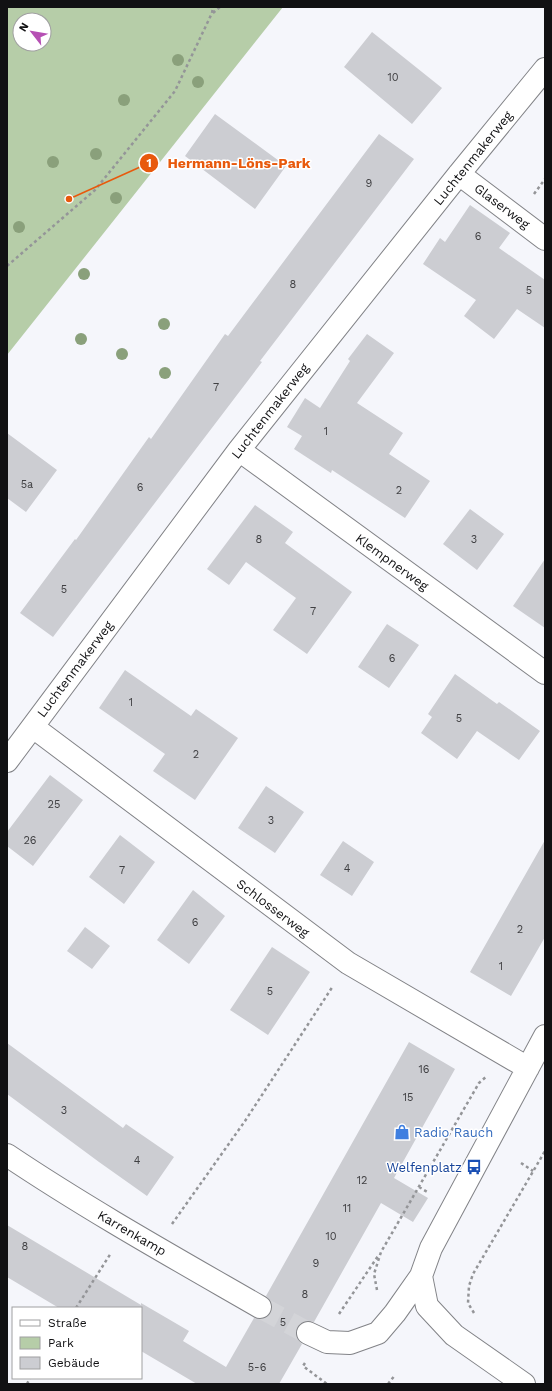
<svg xmlns="http://www.w3.org/2000/svg" width="552" height="1391" font-family="'Work Sans',sans-serif">
	<style>
		.green { fill: #b6cda8; fill-rule: evenodd }
		.building { fill: #cccdd2 }
		.lines { fill: none; stroke-linecap: round; stroke-linejoin: round }
		.minor-tunnel { stroke: #d3d4d8; stroke-width: 22; stroke-dasharray: 22 11; stroke-linecap: butt }
		.minor-casing { stroke: #828387; stroke-width: 24 }
		.path { stroke: #949598; stroke-width: 2.5; stroke-dasharray: 3 3; stroke-linecap: butt }
		.minor { stroke: #fff; stroke-width: 22 }
		.tree { fill: #8aa07b }
		.labels { text-anchor: middle; dominant-baseline: central; stroke-width: 3; stroke-linejoin: round; paint-order: stroke }
		.number-label { font-size: 11px; fill: #404043 }
		.street-label { font-size: 13px; fill: #111113; stroke: #fff }
		.shop-label { font-size: 13px; fill: #366cbe; stroke: #fff; text-anchor: start }
		.transit-label { font-size: 13px; fill: #164399; stroke: #fff; text-anchor: end }
		.leader { fill: none; stroke: #e8590c; stroke-width: 1.5 }
		.callout-dot { fill: #e8590c; stroke: #fff; stroke-width: 1.5 }
		.mark-label { font-size: 12px; text-anchor: middle; font-weight: bold; fill: #fff }
		.callout-label { font-size: 14px; text-anchor: middle; font-weight: bold; fill: #e8590c; stroke: #fff; stroke-width: 3; stroke-linejoin: round; paint-order: stroke }
	</style>
	<rect width="100%" height="100%" fill="#f5f6fb"/>
	<path class="green" d="M7 7H283L7 355ZM20 20H44V44H20Z"/>
	<path class="building" d="M372 32 442 88 412 124 344 67Z
		M215 114 286 166 255 209 185 156Z
		M379 134 414 159 260 361 262 362 53 637 20 613 75 539 76 540 149 437 151 439 225 334 228 336Z
		M470 205 510 233 499 248 545 280V328L517 309 494 339 464 316 476 300 423 264 440 238 445 242Z
		M367 334 394 353 357 403 403 433 389 454 430 481 405 518 332 470 331 473 294 449 302 436 287 427 305 398 320 408 350 361 348 359Z
		M7 433 57 470 26 512 7 498Z
		M255 505 293 532 285 543 352 592 307 654 273 630 296 598 246 562 229 585 207 569Z
		M470 509 504 534 477 570 443 544Z
		M545 559V628L513 606Z
		M387 624 419 645 389 688 358 667Z
		M125 670 191 716 196 709 238 738 195 800 153 771 165 754 99 708Z
		M455 674 497 704 499 702 540 731 519 760 477 731 457 759 421 733 432 717 428 714Z
		M50 775 83 800 33 866 7 846V832Z
		M266 786 304 812 275 853 238 828Z
		M120 835 155 862 124 904 89 877Z
		M545 840V937L511 996 470 972Z
		M343 841 374 862 352 896 320 875Z
		M193 890 225 916 189 964 157 940Z
		M85 927 110 946 92 969 67 951Z
		M272 947 310 972 268 1035 230 1010Z
		M409 1042 455 1069 394 1178 428 1198 413 1222 381 1203 314 1322 307 1321 301 1323 297 1327 296 1334 298 1340 302 1344 279 1384H197L141 1351V1308H59L7 1277V1225L141 1305V1303L189 1331 183 1341 226 1367 254 1318 260 1319 266 1318 271 1313 272 1307 271 1301 266 1296Z
		M7 1043 123 1128 126 1124 174 1157 147 1196 99 1162 7 1094Z"/>
	<g class="lines">
		<path class="minor-tunnel" d="M260 1307 308 1333"/>
		<defs>
			<path id="minor" d="M459 174 545 239
				M239 450 545 673
				M33 727 348 963 528 1068
				M7 761 239 450 459 174 545 69
				M7 1155C89 1210 175 1258 260 1307
				M308 1333 327 1342 350 1343 378 1333 395 1313 421 1276
				M524 1384 454 1335 427 1306 421 1276 431 1248 545 1036"/>
		</defs>
		<use href="#minor" class="minor-casing"/>
		<path class="path" d="M213 13 220 7
			M534 194 545 179
			M7 266 95 190 175 91 212 13 213 7
			M521 1163 533 1171
			M419 1187 429 1193
			M172 1224 245 1121 333 986
			M377 1290 374 1274 381 1252 479 1083 487 1076
			M76 1308 111 1253
			M474 1313 468 1303 469 1286 473 1274 545 1151
			M339 1314 378 1256
			M305 1363 303 1366 327 1384
			M27 1384 30 1378
			M388 1384 395 1375"/>
		<use href="#minor" class="minor"/>
	</g>
	<g class="tree">
		<circle cx="178" cy="60" r="6"/>
		<circle cx="198" cy="82" r="6"/>
		<circle cx="124" cy="100" r="6"/>
		<circle cx="96" cy="154" r="6"/>
		<circle cx="53" cy="162" r="6"/>
		<circle cx="116" cy="198" r="6"/>
		<circle cx="19" cy="227" r="6"/>
		<circle cx="84" cy="274" r="6"/>
		<circle cx="164" cy="324" r="6"/>
		<circle cx="81" cy="339" r="6"/>
		<circle cx="122" cy="354" r="6"/>
		<circle cx="165" cy="373" r="6"/>
	</g>
	<defs>
		<symbol id="shop-bare" viewBox="-9 -9 18 18"><path d="M-5-2.5h2.3a2.7 3.5 0 0 1 5.4 0H5L5.5 6h-11ZM-1.5-2.5h3a1.5 2.3 0 0 0-3 0Z" fill="#3f7fe0" stroke="#fff" stroke-width="2.5" paint-order="stroke"/></symbol>
		<symbol id="bus-bare" viewBox="-9 -9 18 18"><path d="M-5-6H5V4H4V6H2V4H-2V6H-4V4H-5ZM-3.5-4V0h7V-4ZM-3.5 1.2v1.5H-2V1.2ZM2 1.2v1.5H3.5V1.2Z" fill="#1a4fb4" stroke="#fff" stroke-width="2.5" paint-order="stroke"/></symbol>
	</defs>
	<g fill-rule="evenodd">
		<use href="#shop-bare" x="391" y="1121" width="22" height="22"/>
		<use href="#bus-bare" x="463" y="1156" width="22" height="22"/>
	</g>
	<g class="labels">
		<g class="number-label">
			<text x="393" y="77">10</text>
			<text x="369" y="183">9</text>
			<text x="478" y="236">6</text>
			<text x="293" y="284">8</text>
			<text x="529" y="290">5</text>
			<text x="216" y="387">7</text>
			<text x="326" y="431">1</text>
			<text x="27" y="484">5a</text>
			<text x="140" y="487">6</text>
			<text x="399" y="490">2</text>
			<text x="259" y="539">8</text>
			<text x="474" y="539">3</text>
			<text x="64" y="589">5</text>
			<text x="313" y="611">7</text>
			<text x="392" y="658">6</text>
			<text x="131" y="702">1</text>
			<text x="459" y="718">5</text>
			<text x="196" y="754">2</text>
			<text x="54" y="804">25</text>
			<text x="271" y="820">3</text>
			<text x="30" y="840">26</text>
			<text x="347" y="868">4</text>
			<text x="122" y="870">7</text>
			<text x="195" y="922">6</text>
			<text x="520" y="929">2</text>
			<text x="501" y="966">1</text>
			<text x="270" y="991">5</text>
			<text x="424" y="1069">16</text>
			<text x="408" y="1097">15</text>
			<text x="64" y="1110">3</text>
			<text x="137" y="1160">4</text>
			<text x="362" y="1180">12</text>
			<text x="347" y="1208">11</text>
			<text x="331" y="1236">10</text>
			<text x="25" y="1246">8</text>
			<text x="316" y="1263">9</text>
			<text x="305" y="1294">8</text>
			<text x="283" y="1322">5</text>
			<text x="257" y="1367">5-6</text>
		</g>
		<g class="street-label">
			<text transform="translate(473 158) rotate(-51)">Luchtenmakerweg</text>
			<text transform="translate(502 206) rotate(37)">Glaserweg</text>
			<text transform="translate(270 411) rotate(-52)">Luchtenmakerweg</text>
			<text transform="translate(392 562) rotate(36)">Klempnerweg</text>
			<text transform="translate(75 669) rotate(-53)">Luchtenmakerweg</text>
			<text transform="translate(273 908) rotate(37)">Schlosserweg</text>
			<text transform="translate(132 1233) rotate(30)">Karrenkamp</text>
		</g>
		<g class="shop-label">
			<text x="414" y="1132">Radio Rauch</text>
		</g>
		<g class="transit-label">
			<text x="462" y="1167">Welfenplatz</text>
		</g>
	</g>
	<path class="leader" d="M69 199L149 163"/>
	<g class="callout-dot">
		<circle cx="69" cy="199" r="4"/>
		<circle cx="149" cy="163" r="10"/>
	</g>
	<g class="mark-label">
		<text x="149" y="167">1</text>
	</g>
	<g class="callout-label">
		<text x="239" y="168">Hermann-Löns-Park</text>
	</g>
	<rect width="552" height="1391" fill="none" stroke="#111113" stroke-width="16"/>
	<rect x="12" y="1307" width="130" height="72" fill="#ffffff" stroke="#a0a0a1"/>
	<rect x="20" y="1320" width="20" height="6" fill="#ffffff" stroke="#a0a0a1"/>
	<text x="48" y="1327" font-size="12" fill="#111113">Straße</text>
	<rect x="20" y="1337" width="20" height="12" fill="#b6cda8" stroke="#a0a0a1"/>
	<text x="48" y="1347" font-size="12" fill="#111113">Park</text>
	<rect x="20" y="1357" width="20" height="12" fill="#cccdd2" stroke="#a0a0a1"/>
	<text x="48" y="1367" font-size="12" fill="#111113">Gebäude</text>
	<g transform="translate(32 32) rotate(301)"><circle r="19" fill="#ffffff" stroke="#a0a0a1"/>
	<path d="M0-3L7 15L0 10L-7 15Z" fill="#b650b4"/>
	<text y="-6" font-size="11" font-weight="bold" text-anchor="middle" fill="#111113">N</text>
	</g>
</svg>
